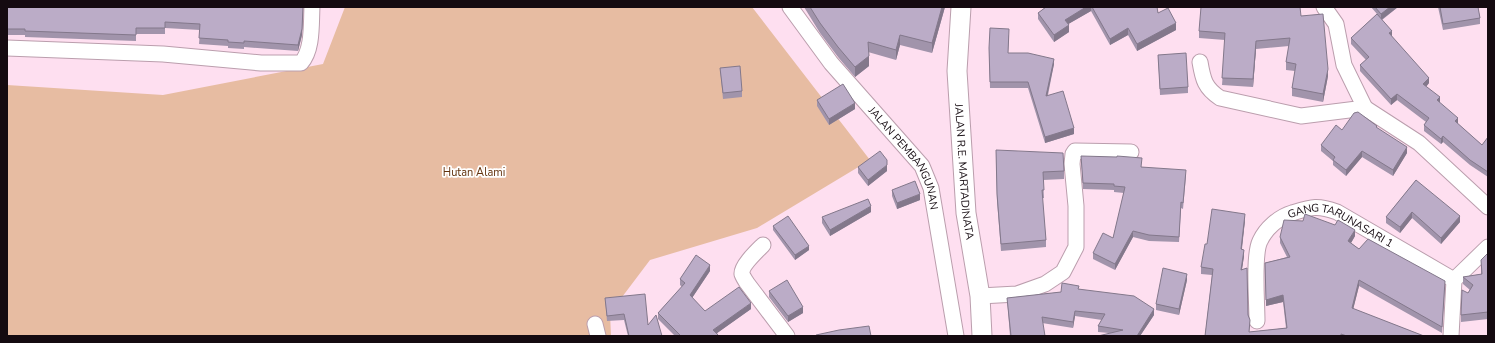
<svg xmlns="http://www.w3.org/2000/svg" width="1495" height="343" font-family="'Nunito Sans',sans-serif">
	<style>
		.green { fill: #e7bca2 }
		.lines { fill: none; stroke-linecap: round; stroke-linejoin: round }
		.minor-casing { stroke: #bb9ead; stroke-width: 17 }
		.tertiary-casing { stroke: #bb9ead; stroke-width: 21 }
		.minor { stroke: #fff; stroke-width: 15 }
		.tertiary { stroke: #fff; stroke-width: 19 }
		.wall { fill: #a194ab }
		.shaded-wall { fill: #83788b }
		.building { fill: #bbacc7; stroke: #83788b }
		.labels { text-anchor: middle; dominant-baseline: central; stroke-width: 3.5; stroke-linejoin: round; paint-order: stroke }
		.street-label { font-size: 11px; fill: #140a10; stroke: #fff }
		.park-label { font-size: 11px; fill: #62320d; stroke: #fff }
	</style>
	<rect width="100%" height="100%" fill="#fedff0"/>
	<path class="green" d="M345 7H752L870 160 757 228 650 260 610 313 611 336H7V85L163 95 323 64Z"/>
	<g class="lines">
		<defs>
			<g id="minor">
				<path id="s1" d="M790 7 831 63 922 166 931 188 956 336"/>
				<path d="M7 48 163 54 261 63H301C313 50 311 24 312 7"/>
				<path d="M1200 62C1203 80 1205 88 1220 98L1301 116 1365 108 1344 65 1336 24 1324 7"/>
				<path d="M1365 108 1419 143 1488 207"/>
				<path d="M763 245C757 251 741 266 742 274 743 277 745 280 747 283L787 336"/>
				<path d="M980 296 1017 294 1045 284 1063 272 1076 247V206L1072 164 1073 154 1075 151 1131 152"/>
				<path id="s2" d="M1257 321C1257 302 1253 255 1260 241 1266 228 1279 217 1292 213 1312 207 1317 205 1337 212L1454 280"/>
				<path d="M595 324 598 336"/>
				<path d="M1451 336 1454 280 1488 247"/>
			</g>
			<g id="tertiary">
				<path id="s3" d="M961 7 957 71 966 213 980 296 982 336"/>
			</g>
		</defs>
		<use href="#minor" class="minor-casing"/>
		<use href="#tertiary" class="tertiary-casing"/>
		<use href="#minor" class="minor"/>
		<use href="#tertiary" class="tertiary"/>
	</g>
	<path class="wall" d="M7 7H303L302 35 298 51 244 47V49L228 48V46L199 44 200 30 165 28V34H136V41L25 37V35H7Z
		M804 7H945L932 53 900 45 896 60 868 52 869 66 855 77 838 57 820 33Z
		M1046 7H1157L1158 13 1176 30 1137 51 1128 35 1110 45 1091 11 1068 24 1069 32 1054 42 1038 19V13Z
		M1371 7H1398L1382 20 1392 37 1429 83 1426 87 1458 124 1482 145 1488 137V177L1470 165 1443 142 1441 144 1424 131V125L1426 122 1397 100 1391 105 1360 71V65L1366 60 1351 44V38L1377 14Z
		M1438 7H1478L1480 18V24L1443 30Z
		M1301 16 1328 76 1323 102 1292 96V88L1295 71 1286 70V62L1289 46 1256 49 1253 87 1222 85 1225 40 1199 38V31Z
		M1009 35 1008 53 1054 64 1048 95 1074 134 1045 143 1028 88H990L989 48Z
		M1158 55 1188 87V93L1160 95Z
		M720 68 742 91V97L723 99Z
		M817 100 855 109 829 125 817 106Z
		M1377 128 1407 153 1393 176 1362 157 1346 176 1333 165V161L1321 151V145L1342 130Z
		M996 150 1064 171V179L1043 180 1044 198H1042L1046 240V247L1001 251 997 201Z
		M1081 156 1142 167 1186 176 1183 209 1181 208 1179 242 1149 241 1133 237 1115 270 1093 259V253L1113 238 1124 193 1114 192V190L1083 189Z
		M858 167 887 171 868 186 858 173Z
		M1416 180 1460 222 1441 244 1412 218 1400 233 1386 223V217Z
		M892 190 920 200 897 209 892 196Z
		M871 212 830 236 822 223V217Z
		M1245 220 1242 249 1244 256 1242 269 1250 326 1249 332 1286 328 1283 302 1266 306 1265 263 1287 257 1280 243V237L1355 236 1351 243 1359 249 1445 287 1442 333 1359 286 1353 309 1424 336H1205L1212 275 1201 274V267L1207 244Z
		M773 226 809 250 795 260 773 230Z
		M1488 253V319L1461 322V315L1468 293 1470 290 1463 284V277L1481 274V260Z
		M710 271 692 298 705 311 751 309 717 333 719 336H675L658 319V313L682 287 680 285V279Z
		M1187 280 1179 315 1156 310V304Z
		M1079 289 1154 315 1140 336 1109 333 1098 332V326L1102 320 1075 316 1073 328 1042 323 1045 336H1010L1007 298 1061 292Z
		M769 291 803 313 788 322 769 297Z
		M605 298 648 325 662 336H628L624 320 607 321Z"/>
	<path class="shaded-wall" d="M303 7 302 35 298 51V45Z
		M942 7H945L932 53V43Z
		M1086 7H1091V11L1065 26V20Z
		M1390 7H1398L1381 20V14Z
		M1176 23V30L1137 51V44Z
		M1069 25V32L1054 42V35Z
		M1128 28V35L1110 45V39Z
		M1392 31V37L1389 33Z
		M900 35V45L896 60V50Z
		M1256 41V49L1253 87V79Z
		M869 56V66L855 77V67Z
		M1054 59V64L1046 101V96Z
		M1328 69V76L1323 102V94Z
		M1429 78V83L1423 90V84Z
		M1397 94V100L1391 105V99Z
		M1440 97V103L1437 100Z
		M855 103V109L829 125V119Z
		M1458 118V123L1455 127V121Z
		M1074 128V134L1045 143V137Z
		M1443 136V142L1441 144V139Z
		M1407 147V153L1393 176V170Z
		M1362 151V157L1346 176V170Z
		M887 165V171L868 186V180Z
		M920 194V200L897 209V203Z
		M871 206V212L830 236V230Z
		M1412 212V218L1400 233V227Z
		M1245 214V220L1241 255V249Z
		M1460 216V222L1441 244V238Z
		M1355 230V236L1348 248V241Z
		M1133 231V237L1115 270V264Z
		M809 246V250L795 260V255Z
		M1244 250V256L1241 276V270Z
		M710 265V271L690 301V295Z
		M1187 274V280L1179 315V309Z
		M1359 280V286L1352 314V308Z
		M1283 295V302L1266 306V300Z
		M751 303V309L713 336V330Z
		M803 307V313L788 322V316Z
		M1154 309V315L1140 336H1137Z
		M1075 311V316L1073 328V322Z"/>
	<path class="building" d="M7 7H303L302 29 298 45 244 41V43L228 42V40L199 38 200 24 165 22V28H136V35L25 31V29H7Z
		M810 7H942L932 43 900 35 896 50 868 42 869 56 855 67 838 47 820 23Z
		M1046 7H1086L1065 20 1069 25 1054 35 1038 13Z
		M1092 7H1157L1158 13 1168 8 1176 23 1137 44 1128 28 1110 39Z
		M1201 7H1300L1301 16 1323 14 1328 69 1323 94 1292 88 1296 64 1286 62 1290 38 1256 41 1253 79 1222 78 1225 33 1199 31Z
		M1375 7H1390L1381 14Z
		M1440 7H1478L1480 18 1443 24Z
		M1377 14 1392 31 1389 33 1429 78 1423 84 1440 97 1437 100 1458 118 1455 121 1482 145 1488 137V172L1470 160 1443 136 1441 139 1424 125 1429 118 1397 94 1391 99 1360 65 1369 57 1351 38Z
		M990 28 1009 29 1008 53H1028L1054 59 1046 96 1063 91 1074 128 1045 137 1028 82H990L989 48Z
		M1186 53 1188 87 1160 89 1158 55Z
		M740 66 742 91 723 93 720 68Z
		M843 84 855 103 829 119 817 100Z
		M1358 112 1377 126 1376 127 1407 147 1393 170 1362 151 1346 170 1333 160 1335 157 1321 145 1336 125 1342 130 1354 113Z
		M996 150 1063 153 1064 171 1043 172 1044 190H1042L1046 240 1001 244 997 194Z
		M880 151 887 160V165L868 180 858 167Z
		M1081 156 1117 157V156L1142 158 1141 167 1186 170 1183 203 1181 202 1179 237 1149 235 1133 231 1115 264 1093 253 1103 233 1113 238 1125 187 1114 186V184L1083 183Z
		M1416 180 1460 216 1441 238 1412 212 1400 227 1386 217Z
		M915 181 920 194 897 203 892 190Z
		M868 199 871 206 830 230 822 217Z
		M1212 209 1245 214 1241 249 1244 250 1241 270 1247 268 1248 315 1250 320 1249 332 1287 328 1283 295 1266 300 1265 263 1290 257 1280 237 1284 220 1303 221 1305 214 1335 225 1338 220 1355 230 1348 241 1359 249 1368 239 1445 281 1442 327 1359 280 1352 308 1424 336H1347L1341 334V336H1205L1213 269 1201 267 1205 244H1207Z
		M788 216 809 246 795 255 773 226Z
		M1488 253V312L1461 315 1462 290 1468 293 1473 285 1463 277 1482 274 1481 260Z
		M696 255 710 265 690 295 705 311 739 287 751 303 713 330 719 336H681L658 313 685 283 680 279Z
		M1163 268 1187 274 1179 309 1156 304Z
		M787 280 803 307 788 316 769 291Z
		M1062 283 1079 286 1078 289 1134 296 1154 309 1137 336H1098L1123 330 1098 326 1105 314 1075 311 1073 322 1042 317 1045 336H1011L1007 298 1061 292Z
		M645 294 648 325 656 315 662 336H629L624 314 607 316 605 298Z
		M869 326 871 336H816V335L839 330Z"/>
	<g class="labels">
		<g class="street-label">
			<text stroke="none"><textPath href="#s1" startOffset="191">JALAN PEMBANGUNAN</textPath></text>
			<text stroke="none"><textPath href="#s3" startOffset="165">JALAN R.E. MARTADINATA</textPath></text>
			<text stroke="none"><textPath href="#s2" startOffset="177">GANG TARUNASARI 1</textPath></text>
		</g>
		<g class="park-label">
			<text x="474" y="172">Hutan Alami</text>
		</g>
	</g>
	<rect width="1495" height="343" fill="none" stroke="#140a10" stroke-width="16"/>
</svg>
